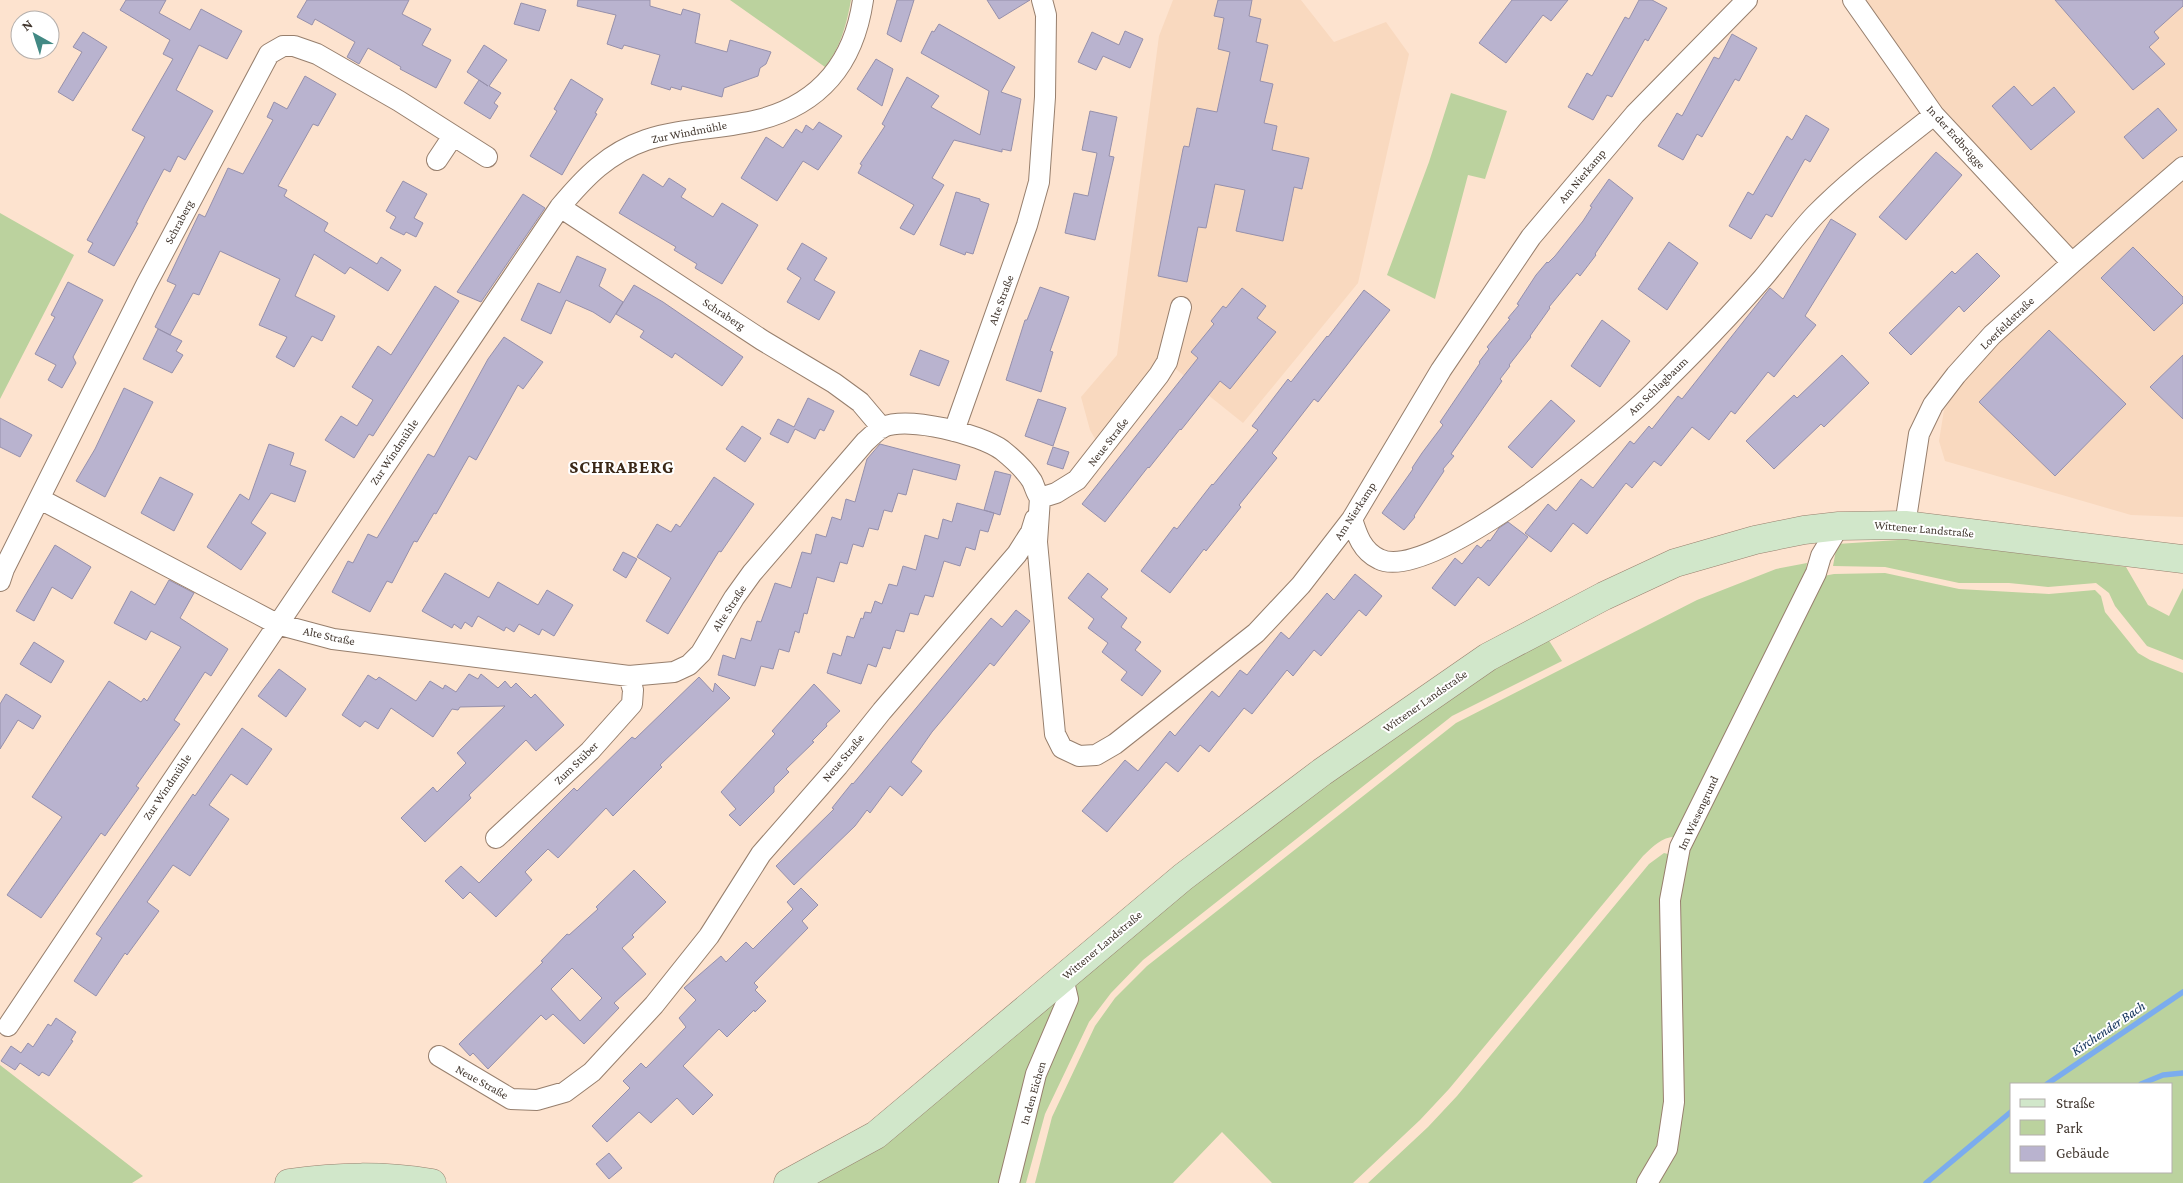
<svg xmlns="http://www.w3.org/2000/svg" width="2183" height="1183" font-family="'Crimson Pro',serif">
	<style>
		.built { fill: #f9d9bf }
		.green { fill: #bbd29e; fill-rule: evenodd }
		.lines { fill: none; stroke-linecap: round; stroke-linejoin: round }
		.stream { stroke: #7bacee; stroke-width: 5.5 }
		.building { fill: #b9b3cf; stroke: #9690ab; fill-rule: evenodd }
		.street-casing { stroke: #977f6d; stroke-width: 22 }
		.secondary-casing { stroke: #977f6d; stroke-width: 29 }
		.street { stroke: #fff; stroke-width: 20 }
		.secondary { stroke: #d1e7ca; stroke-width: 28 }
		.labels { text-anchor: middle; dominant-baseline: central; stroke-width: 4; stroke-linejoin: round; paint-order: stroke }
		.street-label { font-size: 12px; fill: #433830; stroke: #fff }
		.water-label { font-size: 14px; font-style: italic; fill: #0c2d57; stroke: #fff }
		.district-label { font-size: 18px; font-weight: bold; letter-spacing: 1px; fill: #3a2716; stroke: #fff }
	</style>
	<rect width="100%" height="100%" fill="#fde3cf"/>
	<path class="built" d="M1173 0H1301L1334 42 1386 22 1409 54 1358 283 1243 423 1167 362 1159 353 1153 370 1098 444 1090 430 1081 397 1117 355 1159 36Z
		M1863 0H2183V517L2131 515 1945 461 1939 441 1944 410 1961 384 1997 346 2085 264 1943 108 1879 25Z"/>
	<path class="green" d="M730 0H851C847 23 840 49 825 67Z
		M1451 93 1507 111 1485 179 1468 175 1435 299 1387 275 1429 162Z
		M0 213 74 255 0 399Z
		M1929 538 2126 567 2148 605 2169 616 2183 588V660L2147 646 2115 606 2109 593 2096 583 2048 587 2009 583H1959L1885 567 1833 566 1837 544Z
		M1807 563 1804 582 1679 837C1663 835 1654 846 1643 856L1449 1089 1420 1120 1353 1183H1272L1222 1132 1173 1183H1035L1052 1117 1095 1026 1115 998 1147 966 1456 723 1697 600 1776 569Z
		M1885 573 1959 589 2049 594 2095 590 2101 596 2105 612 2138 653 2150 660 2183 673V1183H1654L1671 1151 1675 900 1685 848 1818 577 1834 574ZM2012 1084H2172V1172H2012Z
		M1548 639 1562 661 1452 716 1143 960 1111 993 1089 1022 1045 1114 1026 1183H811L1327 779 1495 666Z
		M1664 853 1672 855 1668 1101 1660 1145 1640 1183H1368L1428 1127 1457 1096 1649 864Z
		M0 1065 143 1176 132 1183H0Z"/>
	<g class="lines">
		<path class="stream" d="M2047 1084 2183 992
			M2141 1084 2163 1075 2183 1073
			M1926 1183 2012 1111"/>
	</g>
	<path class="building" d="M126 0H166L159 13 190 30 201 9 242 31 227 59 199 45 176 90 213 111 185 160 178 156 170 172 164 169 145 205 136 223H138L114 266 88 252 93 243 87 240 145 137 132 130 173 59 163 54 170 40 120 10Z
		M307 0H409L402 14 431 29 422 45 451 60 436 88 400 69 401 67 368 48 359 64 347 57 355 42 315 19 312 25 297 17Z
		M578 0H650V6L681 15 683 9 700 14 695 43 727 52 730 40 771 52 766 64 760 68 758 76 724 88 722 97 682 86 681 90 671 87 670 90 651 84 660 55 624 45 622 49 607 44 616 15 577 6Z
		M897 0H914L901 42 887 34Z
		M987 0H1030L999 19Z
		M1218 0H1252L1249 16 1261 19 1256 42 1268 45 1260 81 1273 84 1264 123 1277 126 1272 150 1309 158 1302 189 1294 187 1283 241 1236 231 1245 190 1215 184 1206 228 1198 227 1187 282 1158 276 1183 149 1184 146 1189 147 1197 108 1217 112 1230 52 1218 49 1224 18 1214 16Z
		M1512 0H1568L1551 21 1543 15 1506 63 1479 43Z
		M1639 0H1652L1667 8 1648 41 1645 39 1612 97 1607 95 1593 120 1568 107 1587 73 1592 76 1625 17 1629 19Z
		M2055 0H2183V6L2154 32 2159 38 2149 47 2165 64 2133 90Z
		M521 3 546 10 539 31 514 24Z
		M939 24 1015 67 1001 92 1021 99 1011 151 1002 149V152L954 140 932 178 944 185 914 235 900 228 914 205 858 173 862 165 860 164 885 126 882 124 907 77 939 96 931 107 980 135 989 91 921 53 932 31 934 32Z
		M1125 31 1143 39 1130 68 1103 56 1096 70 1078 62 1092 32 1119 45Z
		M83 32 107 47 73 101 58 92 82 52 73 47Z
		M1732 34 1757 48 1739 81 1735 79 1702 137 1697 134 1683 160 1658 146 1677 113 1682 116 1714 57 1719 59Z
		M484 45 507 60 489 86 501 93 494 103 498 106 490 119 464 103 479 80 488 86 467 72Z
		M876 59 893 69 882 106 857 89Z
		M305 76 336 94 318 126 313 124 278 186 287 190 284 196 328 223 324 231 377 264 381 257 401 270 388 291 350 267 345 274 314 254 295 296 335 316 322 341 312 336 294 367 276 357 287 337 259 325 280 279 220 251 199 295 193 293 170 335 155 327 176 285 167 281 199 214 205 217 228 168 243 174 273 120 267 117 274 102 287 109Z
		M571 79 603 99 595 113 597 114 562 175 530 156 557 111 554 109Z
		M2014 86 2032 106 2054 87 2075 112 2031 150 1992 106Z
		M2158 108 2177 130 2143 159 2124 137Z
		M1090 111 1117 117 1109 156 1114 157 1095 240 1065 233 1074 193 1088 196 1097 153 1082 150Z
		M1806 115 1829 129 1810 162 1805 159 1772 217 1766 214 1751 239 1729 226 1748 192 1753 195 1787 136 1792 140Z
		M819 122 842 136 818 170 803 161 777 201 741 178 766 137 783 148 796 129 802 133 806 125 813 130Z
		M1936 152 1962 175 1906 240 1879 217Z
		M643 174 663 187 669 178 686 189 681 197 713 217 722 203 758 225 722 284 695 268 697 264 674 250 676 247 619 213Z
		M1609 179 1633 198 1595 254 1596 255 1580 276 1577 273 1549 307 1550 308 1530 336 1531 337 1509 365 1510 366 1500 379 1502 381 1451 454 1454 456 1443 469 1444 471 1414 516 1415 517 1404 530 1382 513 1413 469 1412 468 1422 453 1443 425 1440 422 1480 363 1479 362 1489 349 1487 347 1510 319 1508 318 1519 305 1517 304 1536 275 1547 262 1548 263 1555 256 1583 221 1592 207 1590 206Z
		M403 181 427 194 414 218 423 223 416 237 406 232 404 235 390 228 396 217 386 211Z
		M956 192 980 199V201L989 204 973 254 966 252 965 255 940 245Z
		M523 194 545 208 481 302 457 292Z
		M1831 219 1856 234 1805 316 1816 325 1774 377 1768 372 1735 414 1731 411 1709 440 1692 427 1661 466 1654 461 1632 488 1626 483 1587 534 1573 523 1551 552 1525 533 1548 504 1556 511 1581 479 1593 488 1630 441 1634 444 1649 426 1652 429 1678 396 1682 399 1770 288 1783 299Z
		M1669 242 1698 263 1667 310 1638 289Z
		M802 243 827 258 814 280 835 292 819 320 787 302 801 278 787 269Z
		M2133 247 2183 297V303L2154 331 2101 278Z
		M1977 253 2000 276 1964 312 1959 306 1911 355 1889 333 1952 271 1955 274Z
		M577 256 606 269 599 286 623 302 610 323 593 312 566 300 551 334 521 320 538 283 560 293Z
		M68 282 103 300 73 357 76 363 62 388 48 380 56 365 35 354 55 317 51 315Z
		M634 285 663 302 743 357 722 386 675 353 672 358 640 337 644 331 616 314Z
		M435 286 459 301 373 436 369 434 354 458 325 440 341 416 357 426 373 400 352 387 378 346 391 355Z
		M1040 287 1069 297 1050 351 1053 352 1041 392 1006 380 1025 320H1027Z
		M1242 288 1266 306 1257 318 1276 332 1230 389 1220 381 1181 430 1180 429 1149 468 1148 467 1105 522 1082 504 1198 358 1191 352 1214 324 1211 321 1223 306 1226 308Z
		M1364 290 1390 310 1318 402 1314 399 1272 453 1277 458 1239 505 1241 507 1206 551 1204 549 1170 593 1141 571 1174 527 1177 529 1212 484 1213 485 1258 430 1252 426 1288 379 1291 382 1327 336 1328 337Z
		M1602 320 1630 341 1600 387 1571 366Z
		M158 329 182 341 176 351 183 355 172 373 143 359Z
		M2049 330 2126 404 2055 476 1979 402Z
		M504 337 543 362 523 389 518 385 476 460 469 456 436 514 434 513 417 542 414 541 392 583 387 581 370 612 332 592 348 561 353 563 368 534 377 538 428 454 434 457 488 359Z
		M920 350 949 361 939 386 910 375Z
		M1842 355 1869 383 1824 427 1821 424 1774 469 1746 441 1794 395 1797 398Z
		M2183 355V419L2150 387Z
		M124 388 153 402 105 497 76 481 95 449Z
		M808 398 834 411 824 431 820 429 815 439 795 429 788 443 770 434 778 419 794 427Z
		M1038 399 1066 408 1053 446 1025 436Z
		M1551 400 1575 421 1532 468 1508 447Z
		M0 418 32 435 20 457 0 447Z
		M742 426 761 438 745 462 726 449Z
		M269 444 294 453 290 465 306 471 295 502 271 493 251 523 266 533 241 570 207 547 240 494 249 500Z
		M880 444 960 465 956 480 913 469 906 495 898 493 892 512 884 510 878 530 869 528 863 547 853 544 847 564 840 562 834 582 817 577 807 614 804 613 799 633 795 631 789 652 779 649 773 669 761 666 755 686 718 675 723 655 735 659 741 638 751 641 757 621 761 622 775 583 791 588 802 552 811 554 816 534 826 537 832 517 841 520 846 499 855 502 867 459Z
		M1053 447 1069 452 1063 469 1047 464Z
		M995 471 1011 475 1000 515 984 510Z
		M160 477 193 494 174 531 141 513Z
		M714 477 754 504 721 552 719 551 668 634 646 621 671 578 637 557 657 524 671 532 676 524 680 527Z
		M957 503 994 513 988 532 980 530 975 550 966 547 960 566 944 561 933 597 925 595 918 615 910 613 904 632 896 630 890 649 883 647 876 667 868 664 861 684 827 673 833 653 841 656 847 636 854 638 861 618 863 619 865 612 871 613 875 601 882 604 889 584 897 586 903 566 916 570 925 535 938 539 943 519 952 522Z
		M1508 522 1528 537 1489 586 1478 577 1455 606 1432 588 1455 558 1462 564 1477 545 1481 548 1488 540 1490 541 1499 528Z
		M55 545 91 567 72 599 52 587 34 621 16 611Z
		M623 552 637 559 626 578 613 570Z
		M445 573 489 598 498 582 538 605 547 590 573 605 554 636 542 629 539 635 519 624 514 632 506 627 504 631 478 616 472 627 465 622 461 629 454 624 452 628 422 611Z
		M1088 573 1108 589 1101 597 1127 618 1121 627 1141 642 1135 650 1161 671 1142 696 1121 680 1127 672 1102 652 1108 643 1088 628 1094 619 1068 598Z
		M1355 574 1382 596 1366 616 1359 610 1321 656 1314 650 1293 676 1287 670 1252 714 1244 708 1209 752 1200 745 1178 772 1166 762 1107 832 1082 811 1125 760 1138 771 1170 731 1175 736 1212 691 1219 697 1240 670 1247 675 1281 632 1289 639 1327 593 1334 600Z
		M169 580 194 593 180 618 228 649 211 676 205 672 174 720 180 724 136 786 139 788 105 836 101 833 41 918 7 895 62 817 32 797 109 681 141 702 144 698 147 701 181 647 151 631 146 640 114 623 131 591 155 605Z
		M1016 610 1030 621 994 666 990 663 932 732 911 762 922 771 902 796 890 786 870 813 867 810 855 826 794 885 776 866 834 809 832 808 852 783 853 784 991 618 1002 627Z
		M34 642 64 661 51 683 20 664Z
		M279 669 306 689 286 717 258 696Z
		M469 674 478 679 481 674 498 688 505 681 511 688 516 683 531 698 535 694 564 725 536 751 526 740 469 795 471 798 425 842 401 818 433 787 437 792 466 763 457 753 505 706 460 707 458 710 452 709 433 737 391 708 378 729 365 721 360 727 342 715 368 675 376 680 379 677 416 701 430 681 443 689 445 685 456 692Z
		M699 677 713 692 715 683 730 698 660 765 662 767 613 816 606 808 558 858 548 849 525 872 532 880 496 917 470 892 463 899 445 881 461 866 479 883 574 788 577 791 632 737 635 739Z
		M814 684 840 711 826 724 827 726 812 741 814 742 786 769 789 772 774 787V792L740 826 729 815 736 809 721 792 775 734 772 731Z
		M6 694 41 716 33 729 18 720 0 749V704Z
		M242 728 272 749 247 785 231 774 209 805 229 819 190 876 173 865 147 902 159 911 127 955 125 953 96 996 74 981 102 938 96 934 193 794 195 796Z
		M634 870 666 902 632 935 634 937 622 948 646 974 614 1003 619 1008 584 1044 553 1014 546 1020 541 1015 488 1069 473 1053 470 1056 459 1044 543 962 541 961 567 934 569 935 598 909 596 907ZM572 968 602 998 580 1021 551 989Z
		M801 888 818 905 802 921 808 928 754 983 758 987 755 990 766 1001 755 1012 754 1010 727 1037 719 1029 683 1066 713 1095 693 1115 677 1098 651 1123 639 1112 607 1142 592 1126 630 1088 623 1081 641 1063 646 1068 686 1027 679 1018 696 1000 684 988 721 956 726 962 746 942 753 949 793 909 787 902Z
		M56 1018 76 1032 71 1040 73 1041 49 1076 42 1072 39 1076 20 1063 15 1070 1 1061 11 1046 21 1053 28 1043 33 1047 48 1024 51 1026Z
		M609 1153 622 1168 609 1179 596 1164Z"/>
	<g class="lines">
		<defs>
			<path id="street" d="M1853 0 1934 115 2072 263
				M437 160 453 136
				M560 207 762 340 834 383 860 402 882 428
				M954 431 1027 225 1039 182 1045 97 1046 15 1042 0
				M1040 498 1037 542 1055 734 1062 748 1079 756 1096 755 1115 744 1256 633 1301 585 1352 519 1441 370 1531 237 1635 114 1747 0
				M1040 498 1056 493 1077 480 1159 375 1167 362 1181 307
				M40 499 277 624 333 639 629 676 674 672 689 665 701 653 734 598 752 573 865 442C871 437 877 430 883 427 909 416 980 434 1002 450 1012 458 1025 470 1032 481 1035 487 1036 493 1040 498
				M1352 519C1357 535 1362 551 1379 559 1430 585 1614 431 1652 394 1690 357 1728 318 1763 278 1780 258 1796 235 1815 215 1851 178 1894 147 1934 115
				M1905 525 1919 434 1933 405 1956 375 1992 335 2072 263 2183 167
				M0 581 4 569 146 285 269 54 283 46H294L317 54 399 101 487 157
				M496 838 590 751 632 704 633 690 629 676
				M8 1026 162 796 560 207C585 177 608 153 646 140 682 128 722 129 758 120 821 104 854 62 863 0
				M439 1056 511 1099 537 1100 565 1092 592 1072 654 1005 709 936 761 854 838 766 882 711 1017 554 1031 532 1035 519
				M1009 1183 1036 1074 1068 999 1063 978
				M1647 1183 1667 1149 1674 1102 1670 900 1680 847 1816 573 1821 556 1839 526"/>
			<path id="secondary" d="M289 1183C339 1176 382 1175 432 1183
				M788 1183 876 1135 1183 877 1322 772 1488 657 1604 596 1675 563 1755 540 1804 530 1839 526 1905 525 2183 559"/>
		</defs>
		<use href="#street" class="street-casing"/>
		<use href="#secondary" class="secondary-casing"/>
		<use href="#street" class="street"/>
		<use href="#secondary" class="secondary"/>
	</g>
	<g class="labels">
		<g class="street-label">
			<text transform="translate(689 132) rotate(-11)">Zur Windmühle</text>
			<text transform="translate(1956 137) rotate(48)">In der Erdbrügge</text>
			<text transform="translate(1582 176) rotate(-50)">Am Nierkamp</text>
			<text transform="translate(179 222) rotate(-62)">Schraberg</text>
			<text transform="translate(1001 300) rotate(-70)">Alte Straße</text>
			<text transform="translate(724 314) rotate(33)">Schraberg</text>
			<text transform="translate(2007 323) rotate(-44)">Loerfeldstraße</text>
			<text transform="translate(1658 386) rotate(-44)">Am Schlagbaum</text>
			<text transform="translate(1108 442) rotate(-52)">Neue Straße</text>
			<text transform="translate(394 452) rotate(-56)">Zur Windmühle</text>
			<text transform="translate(1355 511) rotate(-57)">Am Nierkamp</text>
			<text transform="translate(1924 529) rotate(5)">Wittener Landstraße</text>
			<text transform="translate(729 608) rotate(-57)">Alte Straße</text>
			<text transform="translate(329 636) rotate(12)">Alte Straße</text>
			<text transform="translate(1425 701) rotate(-35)">Wittener Landstraße</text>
			<text transform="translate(843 758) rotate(-50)">Neue Straße</text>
			<text transform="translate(576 763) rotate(-44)">Zum Stüber</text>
			<text transform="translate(167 787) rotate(-56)">Zur Windmühle</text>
			<text transform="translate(1698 813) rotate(-65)">Im Wiesengrund</text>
			<text transform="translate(1102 945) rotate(-40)">Wittener Landstraße</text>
			<text transform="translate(482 1082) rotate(29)">Neue Straße</text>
			<text transform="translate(1033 1093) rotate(-74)">In den Eichen</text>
		</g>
		<g class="water-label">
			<text transform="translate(2108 1028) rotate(-34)">Kirchender Bach</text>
		</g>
		<g class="district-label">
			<text x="622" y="467">SCHRABERG</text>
		</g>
	</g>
	<rect x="2010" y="1083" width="162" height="90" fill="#ffffff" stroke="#b4afac"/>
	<rect x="2020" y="1099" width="25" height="8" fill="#d1e7ca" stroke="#b4afac"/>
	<text x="2056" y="1108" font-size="15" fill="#433830">Straße</text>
	<rect x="2020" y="1120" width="25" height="15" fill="#bbd29e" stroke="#b4afac"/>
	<text x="2056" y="1133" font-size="15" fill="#433830">Park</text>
	<rect x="2020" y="1146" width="25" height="15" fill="#b9b3cf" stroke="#b4afac"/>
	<text x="2056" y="1158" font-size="15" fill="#433830">Gebäude</text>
	<g transform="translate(35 35) rotate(321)"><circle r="24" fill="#ffffff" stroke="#b4afac"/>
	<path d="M0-4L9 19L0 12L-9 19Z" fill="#428984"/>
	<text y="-8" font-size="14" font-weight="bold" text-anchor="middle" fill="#433830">N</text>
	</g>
</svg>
